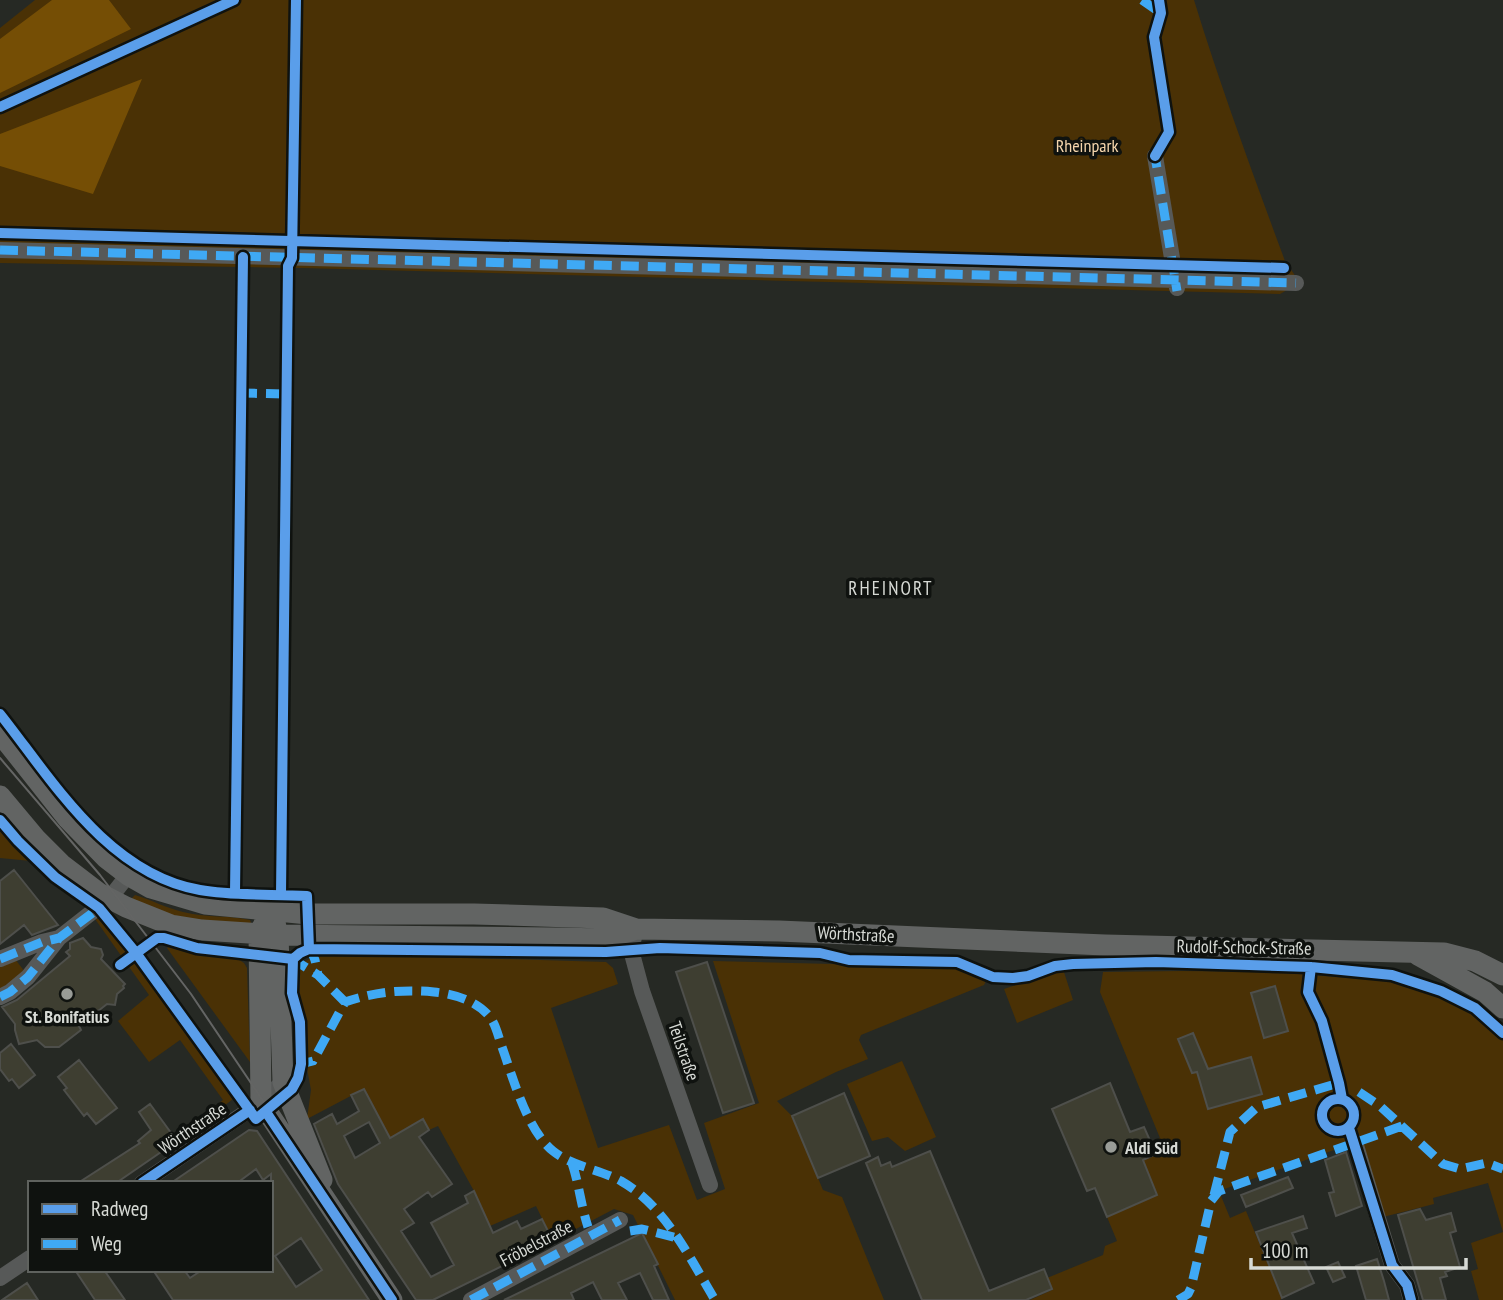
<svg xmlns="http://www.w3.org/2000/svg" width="1503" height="1300" font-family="'PT Sans Narrow',sans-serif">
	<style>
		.green { fill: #4a3105 }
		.forest { fill: #754e05 }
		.building { fill: #3e3e31; stroke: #4e4f4b; stroke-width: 2; fill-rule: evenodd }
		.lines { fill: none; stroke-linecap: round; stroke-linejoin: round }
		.street { stroke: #575958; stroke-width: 16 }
		.secondary { stroke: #626463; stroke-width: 21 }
		.tram { stroke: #646564; stroke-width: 2 }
		.quiet { stroke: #3fa9f5; stroke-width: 9; stroke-dasharray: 18 9; stroke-linecap: butt }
		.cycleway-casing { stroke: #0f120f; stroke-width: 15 }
		.cycleway { stroke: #5a9eea; stroke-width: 10 }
		.poi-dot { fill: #999c97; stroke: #0f120f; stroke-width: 2.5 }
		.labels { text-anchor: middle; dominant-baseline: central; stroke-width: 7; stroke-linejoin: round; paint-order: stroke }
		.park-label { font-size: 18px; fill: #f6d6ad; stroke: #0f120f }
		.street-label { font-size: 18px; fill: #d7dad5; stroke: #0f120f }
		.poi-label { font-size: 18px; font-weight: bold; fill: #d7dad5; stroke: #0f120f }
		.neighbourhood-label { font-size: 19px; letter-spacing: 2px; fill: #d7dad5; stroke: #0f120f }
	</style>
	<rect width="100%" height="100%" fill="#262924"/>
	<path class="green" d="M35 0H1194C1221 88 1253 174 1285 261 1289 268 1294 272 1297 280L1294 286 1280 294 301 268 0 263V28Z
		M0 826 31 861 0 858Z
		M135 895C152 900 166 908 183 912 205 918 228 915 250 920L252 925 183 920 131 899Z
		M103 918 171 1009 233 1099 193 1130 189 1126 223 1100 180 1040 149 1062 118 1021 149 995 95 919Z
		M170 946 201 955 235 957 244 963 247 968 250 1062 167 948Z
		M334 954 606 962 613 968 618 984 551 1008 598 1148 669 1125 697 1200 725 1189 704 1123 759 1103 713 961 955 967 986 981 984 985 861 1035 859 1040 868 1059 836 1072 777 1101 792 1116 823 1190 842 1197 884 1300H675L633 1215 614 1209 553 1241 536 1206 490 1226 474 1191 438 1126 429 1130 422 1119 390 1138 364 1089 307 1119 311 1090 305 1058 303 1012 298 993V973L301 963 316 956Z
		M15 959 25 972 0 989V966Z
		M1063 969 1073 1000 1017 1023 1004 989Z
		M1181 971 1272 972 1389 981 1438 997 1470 1013 1500 1035 1503 1039V1300H1479L1471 1271 1478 1269 1471 1243 1503 1232 1488 1183 1433 1198 1434 1204 1383 1217 1348 1145 1219 1191 1230 1218 1246 1211 1282 1298 1280 1300H1030L1052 1290 1047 1278 1103 1255 1105 1246 1117 1241 1107 1217 1157 1195 1143 1160 1156 1154 1151 1142 1160 1138 1100 992 1103 972Z
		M902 1061 936 1137 905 1151 888 1137 872 1141 847 1084Z"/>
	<path class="forest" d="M52 0H109L131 29 0 93V39Z
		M142 79 93 194 0 166V134Z"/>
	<path class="building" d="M14 870 58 925 32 935 24 925 0 944V881Z
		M83 938 91 947 101 949 103 955 101 959 125 984 123 986 124 988 117 994 115 1005 107 1004 79 1026 81 1030 59 1047H45L37 1040 19 1044 15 1030V1024L2 1007 17 1000 70 956 66 952 70 949V943Z
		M707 962 754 1103 723 1113 676 972Z
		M1275 986 1288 1031 1264 1038 1251 993Z
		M1193 1033 1208 1069 1251 1057 1262 1094 1208 1109 1197 1072 1192 1073 1178 1039Z
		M11 1044 35 1075 19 1088 12 1079 9 1081 0 1069V1053Z
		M79 1060 117 1108 96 1124 87 1113 84 1116 64 1090 67 1088 58 1077Z
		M1110 1083 1130 1132 1144 1127 1156 1154 1143 1160 1157 1195 1107 1217 1095 1188 1087 1191 1052 1109Z
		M364 1089 390 1138 423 1119 429 1130 419 1137 452 1184 432 1197 428 1192 404 1209 414 1223 401 1231 431 1277 454 1265 431 1223 468 1203 465 1196 474 1191 493 1233 517 1221 521 1229 542 1219 553 1241 433 1300H416L338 1184 314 1124 332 1114 337 1124 359 1111 351 1095ZM369 1122 380 1143 355 1158 344 1136Z
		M844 1093 870 1156 818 1178 792 1116Z
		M150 1104 177 1141 116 1183H78L140 1143 138 1141 151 1130 139 1112Z
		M249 1130 257 1131 369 1300H173L153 1270H184L190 1278 202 1270H271V1174L263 1180 256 1169 237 1183H171ZM301 1238 322 1270 296 1287 275 1256Z
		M930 1151 989 1291 1044 1269 1052 1289 1026 1300H922L866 1163 878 1157 881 1166 890 1162 892 1167Z
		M1346 1152 1362 1206 1336 1216 1329 1193 1334 1192 1325 1160Z
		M1288 1177 1293 1188 1246 1207 1241 1195Z
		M1420 1209 1426 1220 1451 1213 1456 1231 1450 1233 1460 1267 1445 1272 1447 1276 1440 1278 1446 1300H1423L1398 1215Z
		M1303 1216 1307 1228 1292 1233 1314 1283 1282 1298 1256 1232Z
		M642 1233 658 1264 654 1266 669 1300H653L640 1273 618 1283 627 1300H602L593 1282 571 1293 574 1300H504Z
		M1377 1259 1384 1281 1389 1300H1366L1356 1266Z
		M1338 1262 1345 1277 1333 1282 1326 1267Z
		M75 1270H104L125 1300H95Z
		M27 1283 38 1300H2Z"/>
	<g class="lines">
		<path class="street" d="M1155 156 1177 288
			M0 250 1296 283
			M636 929 631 950 642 991 710 1185
			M0 959 42 942 59 938
			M0 997 10 992 28 977 59 938 110 898 128 875
			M1355 1142 1392 1265 1407 1285 1411 1300
			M142 1183 261 1102 283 1082
			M0 1278 30 1258
			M471 1300 620 1220"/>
		<path class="secondary" d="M0 733 68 819 106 858 128 875 151 888 205 904 308 914H474L603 918 636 929 779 931 1105 945 1444 953 1475 961 1503 975
			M0 796 36 839 61 864 99 893 126 907 171 925 202 930 278 935 553 938 607 939 636 929
			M265 922 259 934 261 1102 392 1300
			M275 923 278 935 283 1082 322 1180
			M1418 955 1485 992 1503 1008"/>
		<path class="tram" d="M0 758 100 875 191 994 397 1300"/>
		<path class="quiet" d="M1142 0 1161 13
			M1157 150 1155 156 1177 291
			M0 250 1296 283
			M239 393 286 394
			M309 946 315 960 318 975
			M291 958 318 975 345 1002
			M0 959 42 942 59 938
			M0 997 10 992 28 977 59 938 99 908
			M301 1059V1064L313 1061 345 1002C375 992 402 989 434 992 455 994 482 1002 493 1022 497 1029 499 1039 502 1047 513 1078 527 1130 553 1151 573 1167 599 1169 621 1181 666 1207 689 1257 715 1300
			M1359 1092 1380 1106 1443 1164 1460 1169 1487 1163 1503 1169
			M572 1163C579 1184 581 1206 588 1227
			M1214 1195 1230 1132 1257 1107 1339 1083
			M630 1231 642 1229 677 1238
			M471 1300 620 1220
			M1178 1300 1188 1294 1191 1288 1211 1201 1219 1191 1402 1126"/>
		<defs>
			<path id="cycleway" d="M0 107 234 0
				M1155 156 1169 132 1154 37 1161 13 1159 0
				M0 233 1284 268
				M0 714C53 781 108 874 200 890 234 896 272 894 307 896L309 949
				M0 820 18 841 55 877 99 908 136 953 256 1119 292 1089 298 1078 301 1064 300 1022 292 993 293 959
				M235 893 243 257
				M281 894 288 266 292 258 296 0
				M120 965 157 938H164L197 948 293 959 300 953 309 949 606 952 660 948 820 953 849 960 957 962 993 977 1013 978 1028 976 1055 966 1073 964 1156 962 1311 967 1392 975 1441 991 1475 1008 1503 1033
				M1311 967 1308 992 1322 1021 1339 1083 1342 1099
				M1322 1115a16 16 0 1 1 32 0a16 16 0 1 1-32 0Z
				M266 1112 392 1300
				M1349 1128 1392 1265 1407 1285 1411 1300
				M142 1183 250 1110"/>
		</defs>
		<use href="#cycleway" class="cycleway-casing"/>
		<use href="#cycleway" class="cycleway"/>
	</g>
	<g class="poi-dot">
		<circle cx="67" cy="994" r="7"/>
		<circle cx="1111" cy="1147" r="7"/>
	</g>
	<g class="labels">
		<g class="park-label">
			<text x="1087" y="145">Rheinpark</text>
		</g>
		<g class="street-label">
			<text transform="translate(856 934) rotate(3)">Wörthstraße</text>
			<text transform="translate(1244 947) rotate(1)">Rudolf-Schock-Straße</text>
			<text transform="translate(684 1051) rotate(71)">Teilstraße</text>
			<text transform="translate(192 1128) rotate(-34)">Wörthstraße</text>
			<text transform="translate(536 1243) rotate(-28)">Fröbelstraße</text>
		</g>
		<g class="poi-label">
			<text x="67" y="1016">St. Bonifatius</text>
			<text x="1125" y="1147" text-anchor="start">Aldi Süd</text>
		</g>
		<g class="neighbourhood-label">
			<text x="891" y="588">RHEINORT</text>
		</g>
	</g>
	<rect x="28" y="1181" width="245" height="91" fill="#0f120f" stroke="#5f625e" stroke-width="2"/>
	<rect x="42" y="1204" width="35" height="10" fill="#5a9eea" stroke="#5f625e" stroke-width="2"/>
	<text x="91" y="1216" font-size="21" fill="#d7dad5">Radweg</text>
	<rect x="42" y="1239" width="35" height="10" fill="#3fa9f5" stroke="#5f625e" stroke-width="2"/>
	<text x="91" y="1251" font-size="21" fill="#d7dad5">Weg</text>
	<path d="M1251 1258v10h215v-10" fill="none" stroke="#d7dad5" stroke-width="3.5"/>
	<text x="1262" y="1258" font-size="21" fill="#d7dad5" stroke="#0f120f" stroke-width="5" paint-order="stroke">100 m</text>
</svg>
